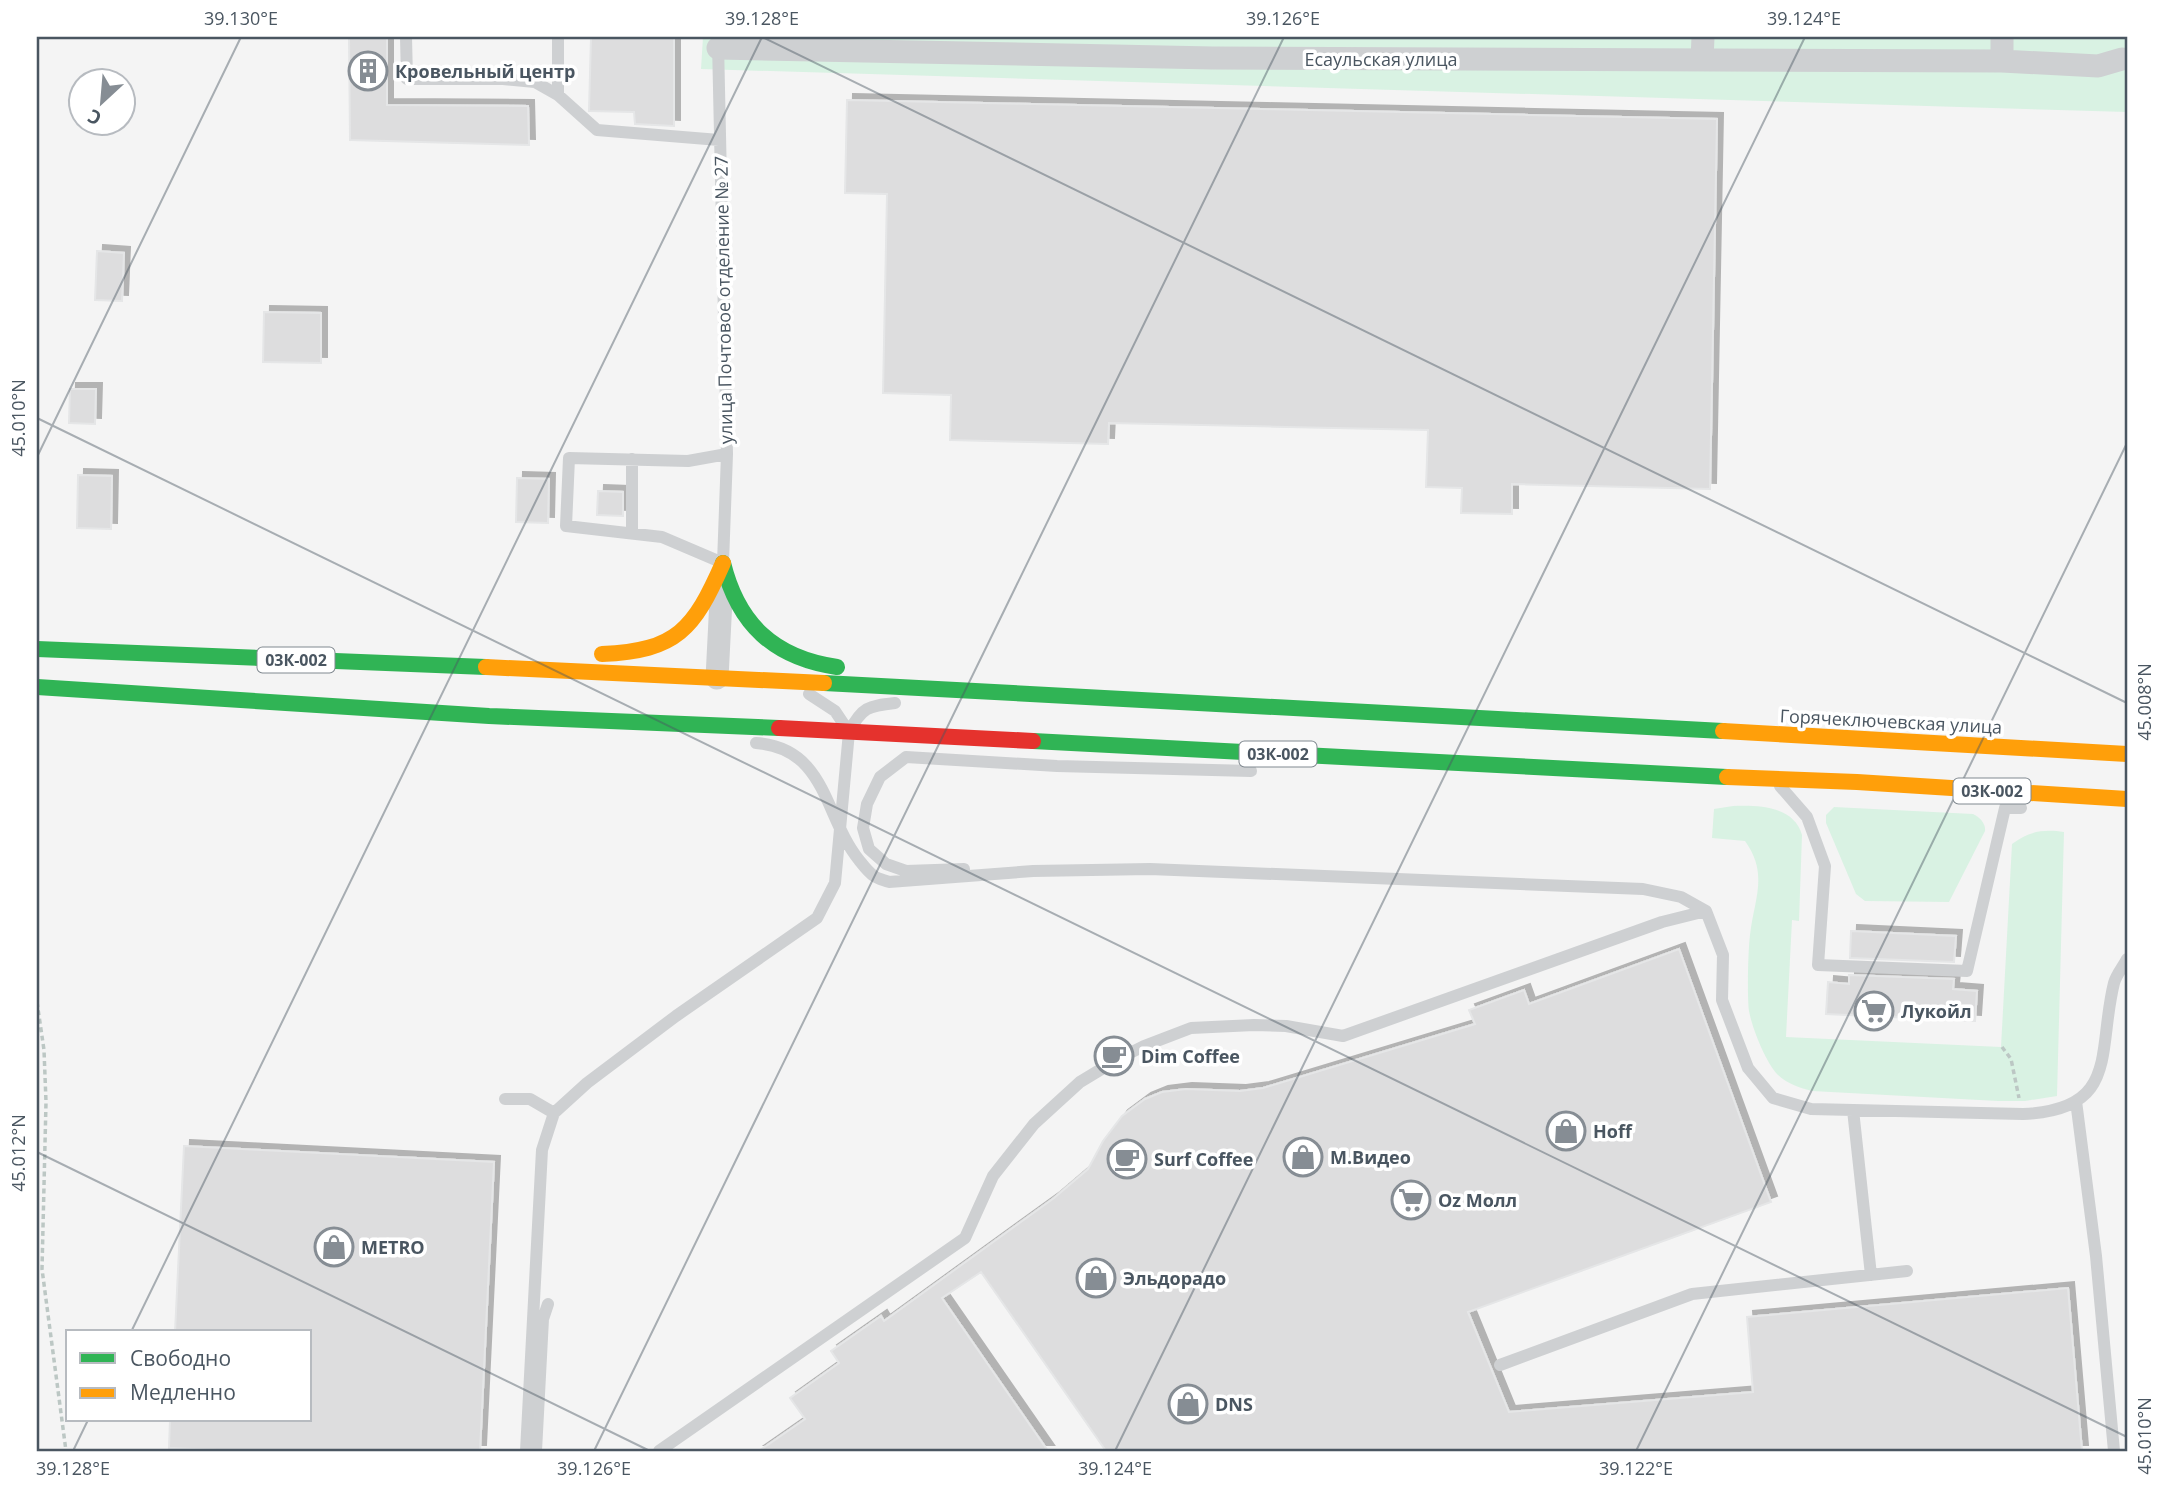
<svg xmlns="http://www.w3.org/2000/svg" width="2164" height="1488" font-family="'Open Sans',sans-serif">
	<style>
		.green { fill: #d9f2e3 }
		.building { fill: #ddddde; stroke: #e5e6e7; stroke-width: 2; filter: url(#shadow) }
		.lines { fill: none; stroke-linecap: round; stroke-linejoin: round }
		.path { stroke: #bcc7c4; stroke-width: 3.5; stroke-dasharray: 5 3.5; stroke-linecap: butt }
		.lane { stroke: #ced0d2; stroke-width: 12 }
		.street { stroke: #ced0d2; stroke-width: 23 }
		.fast { stroke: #30b455; stroke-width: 16 }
		.slow { stroke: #ff9f0a; stroke-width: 16 }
		.jam { stroke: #e5322d; stroke-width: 16 }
		.ticks { fill: none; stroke: #4a5661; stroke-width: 2; stroke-opacity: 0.45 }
		.labels { text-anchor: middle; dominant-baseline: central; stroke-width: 7; stroke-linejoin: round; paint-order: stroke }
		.shield { fill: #fff; stroke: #808990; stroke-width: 2 }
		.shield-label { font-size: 16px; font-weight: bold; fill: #4a5661 }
		.street-label { font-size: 18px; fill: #4a5661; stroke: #fff }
		.poi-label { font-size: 18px; font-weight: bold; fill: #4a5661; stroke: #fff; text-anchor: start }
		.neatline { fill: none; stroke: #4a5661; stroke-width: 2.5 }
		.ticks-label { font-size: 18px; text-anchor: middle; fill: #4a5661 }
	</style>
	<defs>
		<filter id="shadow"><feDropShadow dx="6" dy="-6" stdDeviation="0" flood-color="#0004"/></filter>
	</defs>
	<rect width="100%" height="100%" fill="#f4f4f4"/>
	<path class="green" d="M703 37H2127V112L701 69Z
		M1733 806C1758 805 1794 806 1802 835L1799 921 1792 920 1786 1037 2001 1047 2012 844C2029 831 2044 829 2064 832L2057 1096 2025 1101H1998L1812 1091C1800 1088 1788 1084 1778 1075 1766 1063 1752 1028 1749 1011 1747 996 1748 951 1750 935 1754 899 1769 874 1745 841L1712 838 1714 809Z
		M1834 807 1973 814C1980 817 1986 824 1985 831L1949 902 1865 901 1856 894 1826 823V815Z"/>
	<path class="building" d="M349 37H387V105L528 106 529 145 350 140Z
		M591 37H674V126L635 124 634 112 589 111Z
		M847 100 1717 119 1710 489 1512 484V514L1461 513 1462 488 1426 487 1428 430 1109 423 1108 444 950 440 951 395 883 393 887 194 845 193Z
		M97 251 124 253 122 301 95 300Z
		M264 312 321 313V363L263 362Z
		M70 389H96L95 424 69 423Z
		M78 475 112 476 111 529 77 528Z
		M517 478 549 479 548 523 516 522Z
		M598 491 623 492V516L597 515Z
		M1851 931 1956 936 1954 962 1850 958Z
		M1679 949 1771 1202 1468 1312 1509 1412 1753 1392 1747 1317 2068 1288 2082 1451H1106L981 1272 942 1298 1048 1451H759L805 1419 790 1398 839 1363 831 1351 881 1316 884 1321 1054 1198 1088 1169 1103 1141 1122 1116 1145 1099 1162 1092 1186 1089 1240 1091 1263 1088 1475 1024 1469 1010 1524 990 1529 1004Z
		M1849 975 1954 979 1953 989 1977 991 1975 1021 1826 1014 1828 982 1849 984Z
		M184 1146 494 1162 480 1451H242L169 1448 170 1420H310V1332H175Z"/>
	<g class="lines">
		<path class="path" d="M37 1002 44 1050 46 1102 42 1269 66 1451
			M2002 1047 2011 1059 2019 1098"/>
		<path class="lane" d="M406 37 407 79H503L535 82 558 95 597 130 719 140
			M718 43 727 454 723 563 662 537 566 526 569 458 688 461 727 454
			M558 95V37
			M632 459V533
			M809 694 835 711 845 726
			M756 743C827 748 824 817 859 860 863 865 868 872 874 876 878 879 884 880 889 882L1033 871 1150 869 1643 889 1681 897 1706 911 1723 955 1722 1000 1748 1068 1773 1098 1811 1109 2023 1114C2120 1110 2097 1051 2114 983 2116 975 2123 967 2127 959
			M1780 786 1807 817 1825 866 1818 965 1967 971 2005 808H2021
			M964 869 906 871 886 864 869 849 863 828 867 804 880 777 906 757 1057 766 1251 771
			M505 1099H530L554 1113
			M2076 1101 2096 1256 2114 1451
			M1853 1110 1871 1275
			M1500 1365 1692 1294 1907 1271
			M526 1451 542 1150 554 1113 587 1083 676 1016 817 918 835 883 849 732C862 707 868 706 895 703
			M536 1451 543 1319 548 1304
			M659 1451 965 1238 993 1176 1034 1124 1080 1082 1118 1059 1144 1046 1191 1028 1254 1025 1286 1026 1343 1036 1662 922 1706 911"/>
		<path class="street" d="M718 48 1213 58 2002 61 2098 66 2122 59
			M1702 60 1703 37
			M2002 61V37
			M717 678 722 580"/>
		<path class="fast" d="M723 563C738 624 774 658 837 667
			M37 649 486 667
			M824 683 1723 731
			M37 687 489 716 779 728
			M1033 741 1727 777"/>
		<path class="slow" d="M602 654C677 651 694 629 723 563
			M486 667 824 683
			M1723 731 2127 754
			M1727 777 1857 782 2127 799"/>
		<path class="jam" d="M779 728 1033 741"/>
	</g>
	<path class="ticks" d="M762 37 2127 703M37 418 2127 1437M37 457 241 37M37 1152 650 1451M131 1332 762 37M73 1451 88 1420M594 1451 1284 37M1115 1451 1805 37M1636 1451 2127 443"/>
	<defs>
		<symbol id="building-ring" viewBox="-11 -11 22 22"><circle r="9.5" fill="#fff" stroke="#868d94" stroke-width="1.5"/><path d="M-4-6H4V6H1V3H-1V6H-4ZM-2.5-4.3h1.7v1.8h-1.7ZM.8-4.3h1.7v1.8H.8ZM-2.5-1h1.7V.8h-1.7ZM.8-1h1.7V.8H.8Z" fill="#868d94"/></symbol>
		<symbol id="supermarket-ring" viewBox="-11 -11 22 22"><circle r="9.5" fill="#fff" stroke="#868d94" stroke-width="1.5"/><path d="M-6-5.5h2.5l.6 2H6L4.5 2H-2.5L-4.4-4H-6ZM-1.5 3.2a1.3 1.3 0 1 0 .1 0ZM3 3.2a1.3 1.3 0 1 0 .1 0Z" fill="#868d94"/></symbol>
		<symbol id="cafe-ring" viewBox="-11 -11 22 22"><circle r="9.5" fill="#fff" stroke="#868d94" stroke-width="1.5"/><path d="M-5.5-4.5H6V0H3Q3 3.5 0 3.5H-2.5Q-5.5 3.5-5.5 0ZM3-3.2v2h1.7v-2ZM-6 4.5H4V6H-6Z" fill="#868d94"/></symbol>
		<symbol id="shop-ring" viewBox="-11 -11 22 22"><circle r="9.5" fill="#fff" stroke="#868d94" stroke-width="1.5"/><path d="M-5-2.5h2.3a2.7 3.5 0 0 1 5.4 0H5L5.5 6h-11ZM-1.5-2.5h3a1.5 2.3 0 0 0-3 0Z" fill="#868d94"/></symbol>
	</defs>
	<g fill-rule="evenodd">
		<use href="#building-ring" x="346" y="49" width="44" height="44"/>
		<use href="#supermarket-ring" x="1852" y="989" width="44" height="44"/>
		<use href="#cafe-ring" x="1092" y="1034" width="44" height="44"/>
		<use href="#shop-ring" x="1544" y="1109" width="44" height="44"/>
		<use href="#shop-ring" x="1281" y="1135" width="44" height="44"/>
		<use href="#cafe-ring" x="1105" y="1137" width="44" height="44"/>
		<use href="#supermarket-ring" x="1389" y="1178" width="44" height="44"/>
		<use href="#shop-ring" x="312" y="1225" width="44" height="44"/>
		<use href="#shop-ring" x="1074" y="1256" width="44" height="44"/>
		<use href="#shop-ring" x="1166" y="1382" width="44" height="44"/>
	</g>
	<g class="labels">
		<g class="shield">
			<rect x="257.5" y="647.5" width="77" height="25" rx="5"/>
			<rect x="1239.5" y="741.5" width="77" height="25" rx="5"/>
			<rect x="1953.5" y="778.5" width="77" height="25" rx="5"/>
		</g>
		<g class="shield-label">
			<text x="296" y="660">03К-002</text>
			<text x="1278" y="754">03К-002</text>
			<text x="1992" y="791">03К-002</text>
		</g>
		<g class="street-label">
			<text x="1381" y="59">Есаульская улица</text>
			<text transform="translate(723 300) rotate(-91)">улица Почтовое отделение № 27</text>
			<text transform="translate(1891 721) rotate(3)">Горячеключевская улица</text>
		</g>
		<g class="poi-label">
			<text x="395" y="71">Кровельный центр</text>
			<text x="1901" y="1011">Лукойл</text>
			<text x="1141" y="1056">Dim Coffee</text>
			<text x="1593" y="1131">Hoff</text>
			<text x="1330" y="1157">М.Видео</text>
			<text x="1154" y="1159">Surf Coffee</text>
			<text x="1438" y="1200">Oz Молл</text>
			<text x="361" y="1247">METRO</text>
			<text x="1123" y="1278">Эльдорадо</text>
			<text x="1215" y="1404">DNS</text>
		</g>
	</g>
	<rect width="2164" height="1488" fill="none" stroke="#ffffff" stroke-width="77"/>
	<rect x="66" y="1330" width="245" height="91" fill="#ffffff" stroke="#b7bbc0" stroke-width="2"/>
	<rect x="80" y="1353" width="35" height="10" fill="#30b455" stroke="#b7bbc0" stroke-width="2"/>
	<text x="130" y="1366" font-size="21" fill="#4a5661">Свободно</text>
	<rect x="80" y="1388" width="35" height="10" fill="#ff9f0a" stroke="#b7bbc0" stroke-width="2"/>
	<text x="130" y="1400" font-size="21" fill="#4a5661">Медленно</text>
	<g transform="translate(102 102) rotate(206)"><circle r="33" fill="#ffffff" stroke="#b7bbc0" stroke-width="2"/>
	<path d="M0-5L12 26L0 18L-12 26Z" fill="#868d94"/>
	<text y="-10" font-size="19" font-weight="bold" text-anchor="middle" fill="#4a5661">С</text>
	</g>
	<rect x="38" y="38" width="2088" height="1412" class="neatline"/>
	<g class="ticks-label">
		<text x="241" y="25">39.130°E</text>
		<text x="762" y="25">39.128°E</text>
		<text x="1283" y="25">39.126°E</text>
		<text x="1804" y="25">39.124°E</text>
		<text transform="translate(19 418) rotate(-90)" y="6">45.010°N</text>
		<text transform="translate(2145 702) rotate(-90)" y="6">45.008°N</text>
		<text transform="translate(19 1153) rotate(-90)" y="6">45.012°N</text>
		<text transform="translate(2145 1436) rotate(-90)" y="6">45.010°N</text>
		<text x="73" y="1475">39.128°E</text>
		<text x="594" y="1475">39.126°E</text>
		<text x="1115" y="1475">39.124°E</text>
		<text x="1636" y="1475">39.122°E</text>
	</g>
</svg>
